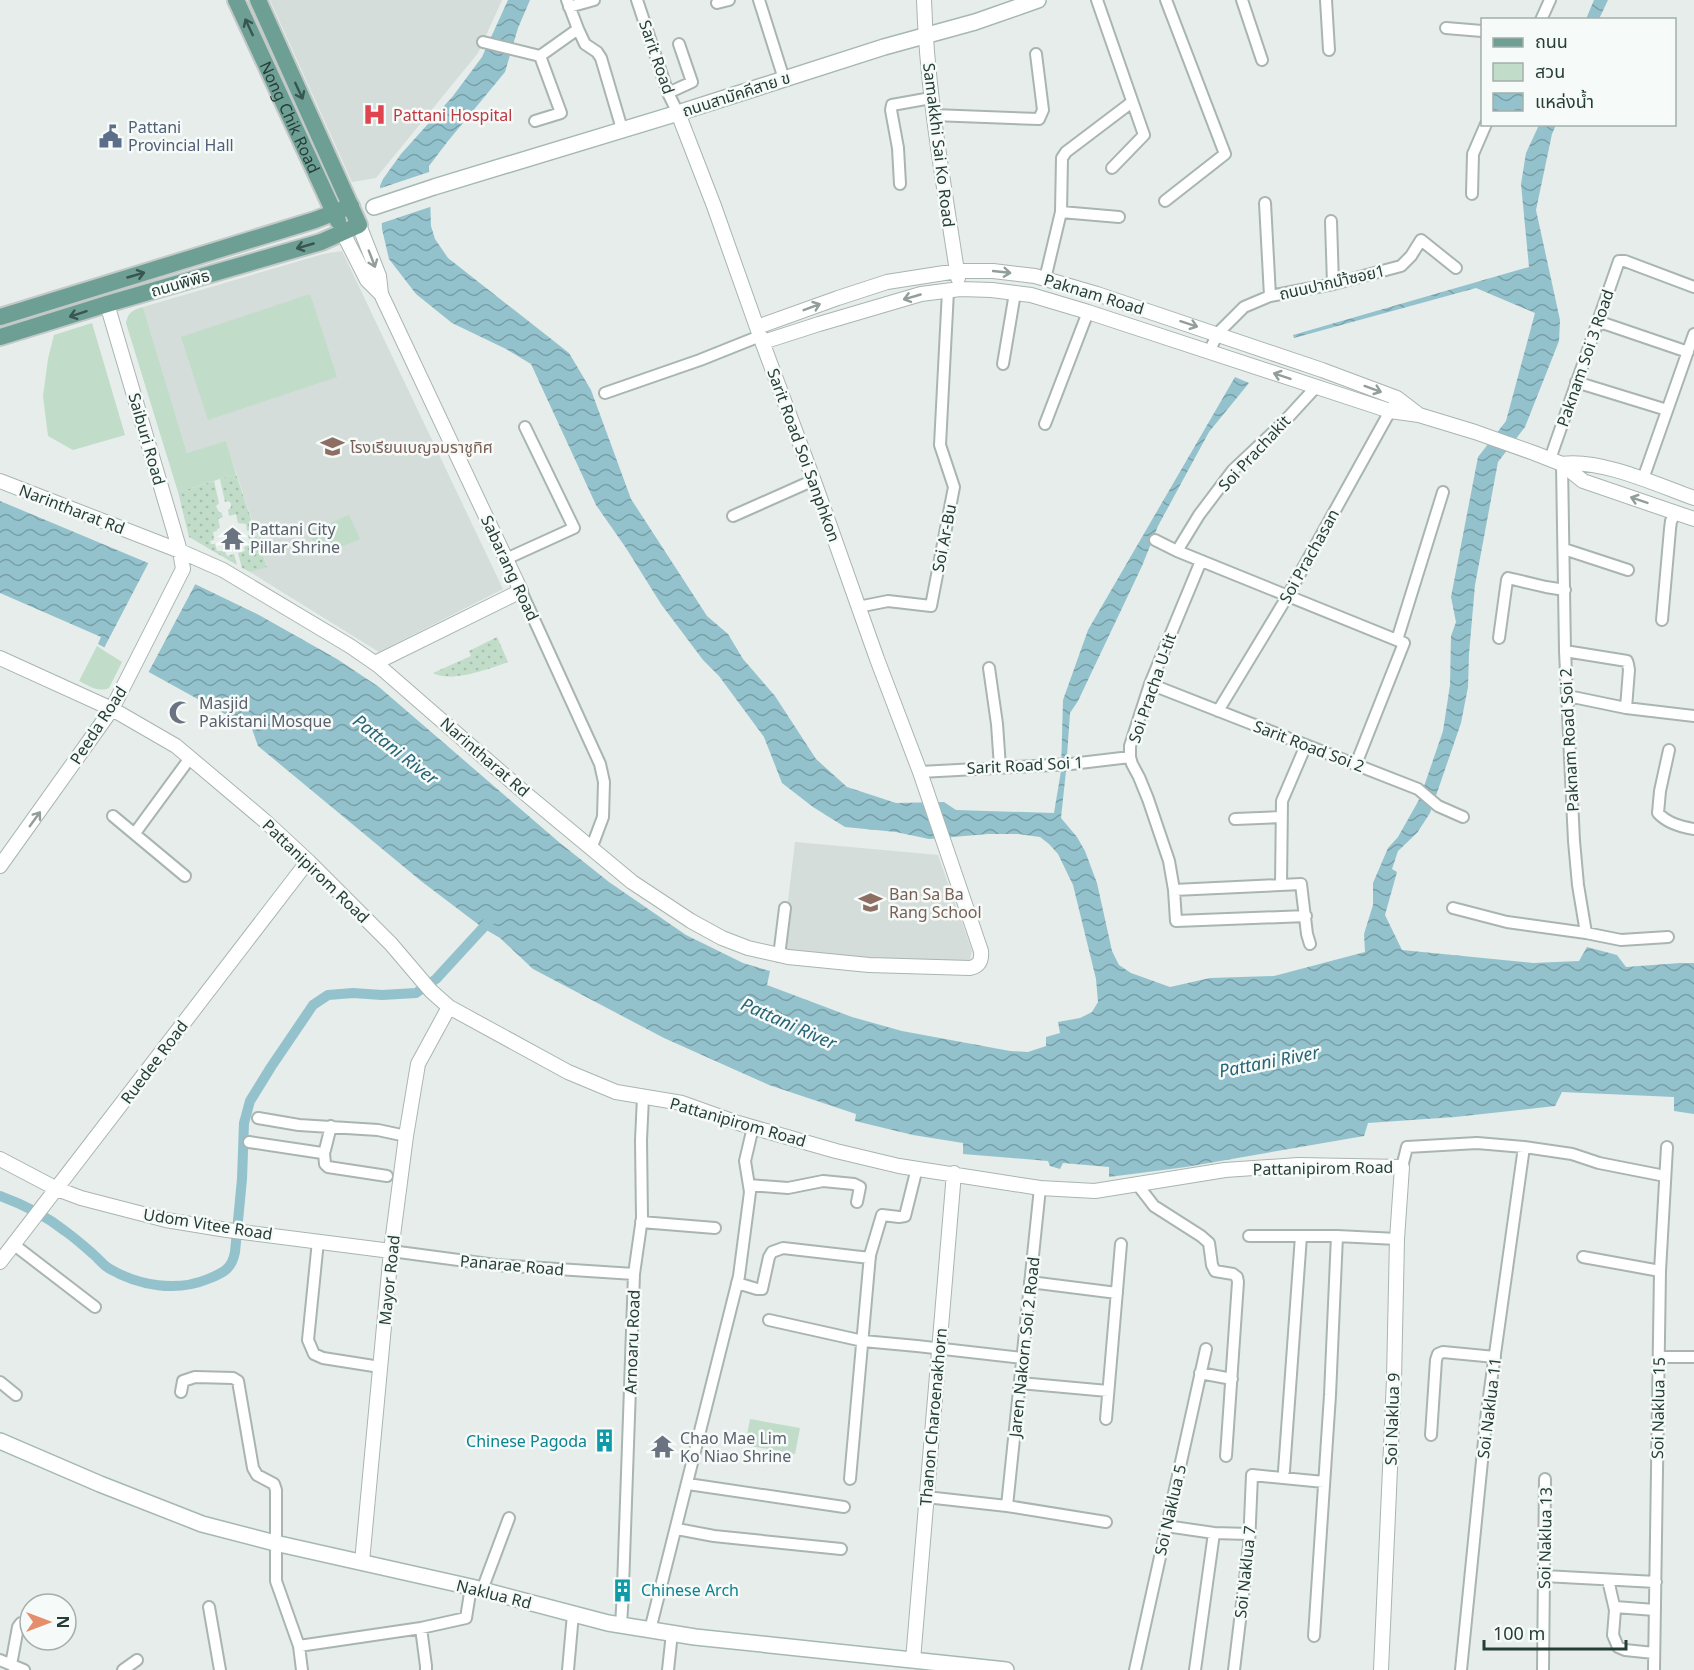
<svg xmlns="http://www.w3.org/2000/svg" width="1694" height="1670" font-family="'Noto Sans','Noto Sans Thai',sans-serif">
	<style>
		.built { fill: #d4ddd9 }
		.grass { fill: url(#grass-dots) }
		.park { fill: #c1dcc9 }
		.water { fill: url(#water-waves) }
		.pier { fill: #e6edea }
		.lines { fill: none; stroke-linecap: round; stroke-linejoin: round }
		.canal { stroke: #93c2cd; stroke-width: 10 }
		.minor-casing { stroke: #a9b5b1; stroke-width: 14 }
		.tertiary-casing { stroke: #a9b5b1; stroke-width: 16 }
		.secondary-casing { stroke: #a5b8b2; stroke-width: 18 }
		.primary-casing { stroke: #c2c9c7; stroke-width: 20 }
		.minor { stroke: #fff; stroke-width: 10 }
		.tertiary { stroke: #fff; stroke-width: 14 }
		.secondary { stroke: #fff; stroke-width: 15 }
		.primary { stroke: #6e9f94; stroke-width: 16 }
		.oneway { stroke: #38564f }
		.oneway2 { stroke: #929e9c }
		.labels { text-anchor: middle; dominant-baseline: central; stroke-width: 5; stroke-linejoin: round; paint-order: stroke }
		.street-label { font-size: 16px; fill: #263e38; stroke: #f6faf8 }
		.health-label { font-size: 16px; fill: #be3a42; stroke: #f6faf8; text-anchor: start }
		.service-label { font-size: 16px; fill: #4e5e75; stroke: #f6faf8; text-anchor: start }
		.education-label { font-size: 16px; fill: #785e54; stroke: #f6faf8; text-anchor: start }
		.worship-label { font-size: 16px; fill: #5b616d; stroke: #f6faf8; text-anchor: start }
		.culture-label { font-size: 16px; fill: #0d838f; stroke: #f6faf8; text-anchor: end }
		.water-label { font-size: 18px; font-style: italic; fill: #256575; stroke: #f6faf8 }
	</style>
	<defs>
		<pattern id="grass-dots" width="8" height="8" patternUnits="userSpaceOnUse" patternTransform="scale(1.5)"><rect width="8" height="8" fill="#c1dcc9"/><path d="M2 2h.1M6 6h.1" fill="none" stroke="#a6bead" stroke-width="1.8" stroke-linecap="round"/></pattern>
		<pattern id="water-waves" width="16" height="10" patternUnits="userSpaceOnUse" patternTransform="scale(1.5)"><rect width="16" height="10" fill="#93c2cd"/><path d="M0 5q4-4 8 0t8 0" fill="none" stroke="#789fa7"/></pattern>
	</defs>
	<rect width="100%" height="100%" fill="#e6edea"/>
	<path class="built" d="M270 0H502L478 53 376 178 352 182Z
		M342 251 503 589 379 652 250 572 267 566 226 442 187 453 143 307 323 254Z
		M795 842 938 855 972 951 970 959 964 965 852 960 782 951Z"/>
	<path class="grass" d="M236 474 267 567 250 572 242 568 238 553 245 551 244 547 247 546 246 543 250 542 248 535 254 533 253 530 247 531 246 524 238 523 236 514 229 516 228 510 231 507V503L228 501 225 502 220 479Z
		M214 481 219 503 216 506 219 512H221L223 517 218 519 220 528 217 529V531L213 532 214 540 210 541 211 544H215L217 551H225L227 556 234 554 237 565 189 537 178 492Z
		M497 637 508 662C489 669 451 683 433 673L471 656 469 651Z"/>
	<path class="park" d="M310 294 337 377 208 420 181 337Z
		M143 307 187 453 226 441 236 474 178 492 126 323C128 312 133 310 143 307Z
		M92 323 125 435 73 450 48 436 43 396 48 359 54 335Z
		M349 515 360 539 319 556 309 532Z
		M97 646 122 662 109 688C98 693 88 685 79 681Z
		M750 1419 800 1428 795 1454 745 1445Z"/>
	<path class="water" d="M508 0H530L518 28 505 72 448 141 429 166 431 226 435 239 448 258 569 353 591 390 631 499 707 616 728 634 743 659 775 696 816 759 847 787 896 803 944 802 956 810 1054 813 1061 771 1063 700 1088 630 1235 377 1249 383 1209 432 1158 526 1142 566 1078 701 1070 713 1066 771 1061 818 1077 837 1085 851 1097 883 1112 951 1119 965 1131 973 1170 987 1210 978 1274 976 1365 952 1364 934 1373 905V883L1388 848 1398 837 1420 798 1443 731 1450 685 1451 636 1456 622 1451 597 1478 457 1506 421 1535 313 1476 288 1294 338 1293 335 1529 267 1521 184 1526 153 1539 125H1556L1552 134 1536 210 1560 320 1559 341 1525 427 1498 462 1475 585 1469 654 1468 687 1461 723 1430 813 1417 833 1398 851 1392 869 1397 872 1385 915 1402 950 1533 963 1579 961 1587 947 1617 955 1626 967 1680 963H1694V1114L1674 1111V1097L1562 1092 1555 1106 1455 1117 1368 1123 1364 1136 1186 1167 1109 1177V1167L1063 1163 1060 1169 1050 1166 1048 1161 963 1154V1143L913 1135 855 1121 856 1114 769 1085 664 1038 533 969 500 938 483 928 421 881 258 746 252 729 98 644 101 637 0 593V501L172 573 259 615 337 659 379 687 560 843 609 882 686 935 743 963 770 971 767 985 852 1017 902 1031 1010 1051 1028 1052 1046 1046V1037L1060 1033 1058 1022 1080 1018 1092 1012 1098 1002 1096 979 1073 885 1058 854 1049 844 1040 837 1018 834H988L929 839 896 832 845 827 813 807 782 783 764 737 719 676 703 660 661 604 626 548 596 505 531 364 506 349 452 323 416 294 389 259 382 229 380 186 383 179 401 154 453 96 482 57Z
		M1594 0H1608L1599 19H1586Z"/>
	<path class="pier" d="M432 171 433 206 379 224 378 189Z
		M150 560 197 581 147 675 103 650Z"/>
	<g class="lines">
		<path class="canal" d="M0 1196C22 1204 46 1216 65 1231 75 1238 84 1246 93 1254 99 1259 104 1266 110 1269 139 1286 177 1292 208 1279 223 1273 232 1269 235 1252L242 1179 244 1123 250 1101 271 1067 313 1005 328 995 353 993 382 995 416 993 436 979 493 917"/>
		<defs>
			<path id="minor" d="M567 0 578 29
				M637 0 668 93 678 113
				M759 0 784 79
				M1097 0 1144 135 1112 168
				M1242 0 1262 60
				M1326 0 1329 50
				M717 3 729 0
				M569 7 594 0
				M1541 20 1550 0
				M1446 28 1482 31
				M483 42 540 56 578 29 585 44 597 52 601 58 622 129
				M668 93 692 82 679 44
				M933 115 1039 119 1043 110 1036 54
				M535 121 561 113 540 56
				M900 184 898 148 891 110 892 105 931 98
				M1472 194 1473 154 1486 124
				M1165 201 1225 154 1166 0
				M1265 203 1270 296
				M1061 212 1119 217
				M1331 221 1333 284
				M1045 279 1061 212 1062 158 1066 152 1132 102
				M1597 321 1688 352
				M1209 352 1218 333 1244 307 1270 296 1333 284 1401 266 1411 256 1421 240 1456 268
				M1003 364 1015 293
				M1576 382 1667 410
				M605 393 700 360 760 336
				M1045 424 1088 312
				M1550 459 1619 261H1625L1694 287
				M1562 464 1565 651 1574 841 1578 885 1586 933 1621 940 1668 937
				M1643 479 1694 334
				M733 516 814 480
				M1155 540 1177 551 1404 643 1356 764
				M1564 549 1628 570
				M1177 551 1199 515 1233 470 1282 424 1316 387
				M506 559 574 528 525 427
				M1201 561 1150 684 1130 746V757L1132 764 1139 777 1148 799 1169 861 1174 890 1176 921 1306 916
				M521 591 600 764 604 782 603 817 591 849
				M858 607 888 601 931 606 954 487 940 445 948 291
				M1662 620 1670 529 1671 521 1676 513
				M1499 638 1507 580 1508 578 1546 587 1565 590
				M1397 640 1443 492
				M1565 651 1627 661 1628 664 1629 670 1626 708
				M989 668 997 724 1000 767
				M1150 684 1418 789 1438 806 1463 817
				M1568 696 1626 708 1694 716
				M1218 711 1287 597 1394 404
				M1669 750 1660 791 1658 813C1667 823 1681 827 1694 829
				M920 772 1071 764 1130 757
				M113 816 185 876
				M1235 819 1281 817
				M135 833 190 758
				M1281 884 1282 801 1306 745
				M1174 890 1301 884 1307 934 1310 944
				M1453 908 1507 922 1586 933
				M779 956 785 908
				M258 1118 299 1125 378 1130 406 1136
				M249 1142 322 1153 325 1150 331 1126
				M324 1153 325 1164 328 1167 387 1176
				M1402 1167 1407 1147 1477 1143 1524 1147 1572 1154 1599 1163 1665 1176
				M1137 1184 1154 1206 1201 1236 1209 1243 1212 1265 1215 1271 1233 1274 1237 1277 1238 1282 1226 1456
				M749 1185 788 1188 823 1181 854 1184 860 1187 857 1202
				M641 1222 715 1228
				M1249 1236H1337L1397 1239
				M318 1241 308 1340 314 1354 323 1358 380 1367
				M13 1244 95 1307
				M391 1251 496 1265 634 1274
				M1583 1257 1660 1271
				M1030 1282 1117 1293
				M737 1283 757 1289H762L769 1257 772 1252 783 1248 870 1258
				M769 1320 863 1341 917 1346 1022 1358
				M1659 1357H1694
				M1200 1373 1232 1379
				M0 1382 16 1395
				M1020 1383 1108 1391
				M181 1392 183 1381 195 1377 233 1378 238 1381 253 1468 257 1475 274 1484 276 1490V1581L299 1646 302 1670
				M1106 1419 1121 1244
				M1431 1435 1436 1360 1438 1354 1443 1352 1495 1357
				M1284 1471 1301 1236
				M850 1479 870 1255 882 1215 899 1217 905 1216 917 1168
				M688 1484 844 1507
				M926 1497 1007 1506 1106 1522
				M1007 1506 1040 1188
				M1166 1526 1214 1533 1249 1534
				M677 1529 714 1536 841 1549
				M1544 1576 1656 1582
				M1608 1580 1615 1610 1613 1635 1618 1647 1625 1650 1654 1653
				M623 1587 634 1274 642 1218 641 1140 643 1097
				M482 1590 509 1518
				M209 1607 220 1670
				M1615 1607 1655 1610
				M621 1625 623 1592
				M421 1628 426 1666V1670
				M650 1630 739 1276 750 1192 745 1161 753 1127
				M1314 1636 1330 1395 1337 1236
				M299 1646 421 1628 466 1618 471 1587
				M0 1660 24 1670
				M11 1665 18 1627 21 1623 30 1624
				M123 1670 137 1660
				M568 1670 573 1614
				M668 1670 672 1633
				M1135 1670 1206 1349
				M1195 1670 1214 1533
				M1234 1670 1249 1545 1252 1475 1324 1482
				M1461 1670 1487 1411 1524 1147
				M1543 1670 1545 1479
				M1654 1670 1660 1271 1667 1147"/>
			<path id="tertiary" d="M924 0C927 94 944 185 958 278
				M359 225 379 276 381 294 521 591 375 663
				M343 233 367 280 381 294
				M757 327 838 298 887 282 957 271H993L1035 276 1097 294 1322 370 1397 398 1418 414
				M763 342 819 324 921 294 960 289 992 290 1031 295 1088 312 1390 411 1419 415 1475 432 1534 453 1562 464 1583 481 1694 519
				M1562 464C1599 458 1658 485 1694 498
				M0 481 180 551 223 570 350 646 379 666 526 794 632 882 691 921 722 938 748 948 788 957 869 965 970 968C979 966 982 961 981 951L920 772 877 659 815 484 760 336 714 206 678 113
				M0 658 112 709 176 746 265 821 308 861 391 944 431 991 449 1007 568 1072 616 1092 682 1103 738 1123 836 1151 899 1166 1040 1188 1095 1191 1225 1170 1298 1165 1402 1167 1397 1239 1394 1379 1381 1670
				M0 866 112 709 183 569 180 551 107 304
				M0 1159 57 1189 81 1198 166 1220 227 1230 391 1251
				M0 1262 308 861
				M362 1562 391 1251 406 1136 418 1064 449 1007
				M913 1660 954 1173"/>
			<path id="secondary" d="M374 207 434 187 678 113 884 47 975 22 1038 0
				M0 1441 100 1484 202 1524 275 1543 471 1587 608 1623 695 1637 1006 1670"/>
			<g id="primary">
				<path id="s1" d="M236 0 338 221"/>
				<path d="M0 317 315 220 351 206"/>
				<path d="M0 337 107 304 321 242 359 225 258 0"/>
			</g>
		</defs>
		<use href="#minor" class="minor-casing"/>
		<use href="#tertiary" class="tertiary-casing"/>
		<use href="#secondary" class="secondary-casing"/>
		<use href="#primary" class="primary-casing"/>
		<use href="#minor" class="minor"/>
		<use href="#tertiary" class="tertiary"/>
		<use href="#secondary" class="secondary"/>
		<use href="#primary" class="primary"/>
	</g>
	<defs><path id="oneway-shaft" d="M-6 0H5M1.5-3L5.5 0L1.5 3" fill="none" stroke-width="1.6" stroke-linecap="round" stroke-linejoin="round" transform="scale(1.5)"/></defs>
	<g class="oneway">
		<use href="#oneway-shaft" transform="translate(249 27) rotate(-115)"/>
		<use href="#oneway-shaft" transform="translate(299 91) rotate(65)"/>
		<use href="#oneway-shaft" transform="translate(305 246) rotate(164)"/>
		<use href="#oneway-shaft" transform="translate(136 275) rotate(-16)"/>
		<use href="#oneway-shaft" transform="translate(78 314) rotate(162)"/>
	</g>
	<g class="oneway2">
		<use href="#oneway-shaft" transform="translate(372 259) rotate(69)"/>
		<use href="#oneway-shaft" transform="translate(1002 272) rotate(6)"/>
		<use href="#oneway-shaft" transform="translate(912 297) rotate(164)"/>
		<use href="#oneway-shaft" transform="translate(812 307) rotate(-21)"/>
		<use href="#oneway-shaft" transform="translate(1189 324) rotate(18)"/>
		<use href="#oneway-shaft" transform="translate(1282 376) rotate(-161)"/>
		<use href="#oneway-shaft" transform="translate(1373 389) rotate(20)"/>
		<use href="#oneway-shaft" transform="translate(1639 500) rotate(-161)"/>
		<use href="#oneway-shaft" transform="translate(35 819) rotate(-54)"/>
	</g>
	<defs>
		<symbol id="hospital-bare" viewBox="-9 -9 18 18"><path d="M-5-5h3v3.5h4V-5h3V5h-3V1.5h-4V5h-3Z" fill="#e0444e" stroke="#f6faf8" stroke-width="2.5" paint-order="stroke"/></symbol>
		<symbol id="civic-bare" viewBox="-9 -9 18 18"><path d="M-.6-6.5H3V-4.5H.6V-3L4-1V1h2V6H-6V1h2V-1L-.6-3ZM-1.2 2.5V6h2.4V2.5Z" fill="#5c6f8a" stroke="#f6faf8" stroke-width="2.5" paint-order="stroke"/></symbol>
		<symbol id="school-bare" viewBox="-9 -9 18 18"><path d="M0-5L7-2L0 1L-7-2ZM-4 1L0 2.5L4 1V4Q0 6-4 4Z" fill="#8d6e63" stroke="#f6faf8" stroke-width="2.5" paint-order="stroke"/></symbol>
		<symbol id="temple-bare" viewBox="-9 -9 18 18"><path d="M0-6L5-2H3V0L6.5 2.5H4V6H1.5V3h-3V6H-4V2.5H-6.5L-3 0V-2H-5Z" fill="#6b7280" stroke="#f6faf8" stroke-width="2.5" paint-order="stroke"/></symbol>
		<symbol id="mosque-bare" viewBox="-9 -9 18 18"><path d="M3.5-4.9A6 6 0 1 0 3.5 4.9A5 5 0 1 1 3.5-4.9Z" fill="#6b7280" stroke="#f6faf8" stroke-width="2.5" paint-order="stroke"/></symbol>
		<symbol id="building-bare" viewBox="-9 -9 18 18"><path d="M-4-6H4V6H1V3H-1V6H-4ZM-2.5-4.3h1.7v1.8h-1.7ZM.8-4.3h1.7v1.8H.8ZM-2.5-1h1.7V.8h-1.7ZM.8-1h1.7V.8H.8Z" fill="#0f9aa8" stroke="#f6faf8" stroke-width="2.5" paint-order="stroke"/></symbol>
	</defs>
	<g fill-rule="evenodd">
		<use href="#hospital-bare" x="358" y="98" width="33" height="33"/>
		<use href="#civic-bare" x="94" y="120" width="33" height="33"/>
		<use href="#school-bare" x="316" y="430" width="33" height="33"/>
		<use href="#temple-bare" x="216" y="522" width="33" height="33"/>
		<use href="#mosque-bare" x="164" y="696" width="33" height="33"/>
		<use href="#school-bare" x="854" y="886" width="33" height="33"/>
		<use href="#building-bare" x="588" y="1424" width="33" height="33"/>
		<use href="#temple-bare" x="646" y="1430" width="33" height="33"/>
		<use href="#building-bare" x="606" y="1574" width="33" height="33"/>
	</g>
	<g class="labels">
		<g class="street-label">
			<text transform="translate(657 57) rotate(71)">Sarit Road</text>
			<text transform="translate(736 94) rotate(-18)">ถนนสามัคคีสาย ข</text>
			<text stroke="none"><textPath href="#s1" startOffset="129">Nong Chik Road</textPath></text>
			<text transform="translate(939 145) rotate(83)">Samakkhi Sai Ko Road</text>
			<text transform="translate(1332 282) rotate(-13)">ถนนปากนำ้ซอย1</text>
			<text transform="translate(180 283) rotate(-16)">ถนนพิพิธ</text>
			<text transform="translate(1094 294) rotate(17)">Paknam Road</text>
			<text transform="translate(1585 358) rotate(-71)">Paknam Soi 3 Road</text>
			<text transform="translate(147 439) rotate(74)">Saiburi Road</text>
			<text transform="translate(1254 453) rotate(-47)">Soi Prachakit</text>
			<text transform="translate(804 455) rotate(70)">Sarit Road Soi Sanphkon</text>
			<text transform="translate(72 509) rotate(21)">Narintharat Rd</text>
			<text transform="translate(944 538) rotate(-79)">Soi Ar-Bu</text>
			<text transform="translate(1309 556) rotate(-61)">Soi Prachasan</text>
			<text transform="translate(510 568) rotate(65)">Sabarang Road</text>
			<text transform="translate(1152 688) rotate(-71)">Soi Pracha U-tit</text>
			<text transform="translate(98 725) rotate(-57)">Peeda Road</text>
			<text transform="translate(1569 740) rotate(-93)">Paknam Road Soi 2</text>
			<text transform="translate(1309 746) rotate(21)">Sarit Road Soi 2</text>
			<text transform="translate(485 757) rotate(41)">Narintharat Rd</text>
			<text transform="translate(1025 765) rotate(-3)">Sarit Road Soi 1</text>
			<text transform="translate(316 871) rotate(44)">Pattanipirom Road</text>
			<text transform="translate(154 1062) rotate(-53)">Ruedee Road</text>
			<text transform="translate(738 1122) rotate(16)">Pattanipirom Road</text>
			<text transform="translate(1323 1168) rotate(-1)">Pattanipirom Road</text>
			<text transform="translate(208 1224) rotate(9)">Udom Vitee Road</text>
			<text transform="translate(512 1265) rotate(5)">Panarae Road</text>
			<text transform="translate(389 1280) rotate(-84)">Mayor Road</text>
			<text transform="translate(632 1342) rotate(-88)">Arnoaru Road</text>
			<text transform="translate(1024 1347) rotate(-84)">Jaren Nakorn Soi 2 Road</text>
			<text transform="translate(1489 1408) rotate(-83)">Soi Naklua 11</text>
			<text transform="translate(1658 1408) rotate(-89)">Soi Naklua 15</text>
			<text transform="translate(933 1417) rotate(-85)">Thanon Charoenakhorn</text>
			<text transform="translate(1392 1419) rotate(-88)">Soi Naklua 9</text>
			<text transform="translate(1170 1510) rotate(-77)">Soi Naklua 5</text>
			<text transform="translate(1545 1538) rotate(-89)">Soi Naklua 13</text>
			<text transform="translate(1245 1572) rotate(-84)">Soi Naklua 7</text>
			<text transform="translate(494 1594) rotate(14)">Naklua Rd</text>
		</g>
		<g class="health-label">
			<text x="393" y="115">Pattani Hospital</text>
		</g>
		<g class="service-label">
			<text x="128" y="127">Pattani<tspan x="128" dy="18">Provincial Hall</tspan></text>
		</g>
		<g class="education-label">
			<text x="350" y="447">โรงเรียนเบญจมราชูทิศ</text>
			<text x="889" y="894">Ban Sa Ba<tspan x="889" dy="18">Rang School</tspan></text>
		</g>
		<g class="worship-label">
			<text x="250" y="529">Pattani City<tspan x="250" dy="18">Pillar Shrine</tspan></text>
			<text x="199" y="703">Masjid<tspan x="199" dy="18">Pakistani Mosque</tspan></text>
			<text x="680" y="1438">Chao Mae Lim<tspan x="680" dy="18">Ko Niao Shrine</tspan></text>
		</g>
		<g class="culture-label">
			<text x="587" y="1441">Chinese Pagoda</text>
			<text x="641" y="1590" text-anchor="start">Chinese Arch</text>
		</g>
		<g class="water-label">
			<text transform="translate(396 749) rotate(38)">Pattani River</text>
			<text transform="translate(789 1023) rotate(24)">Pattani River</text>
			<text transform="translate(1269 1061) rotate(-11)">Pattani River</text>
		</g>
	</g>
	<rect x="1481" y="18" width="195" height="108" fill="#f6faf8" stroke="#a3afab" stroke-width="1.5"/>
	<rect x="1493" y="38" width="30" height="9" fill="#6e9f94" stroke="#a3afab" stroke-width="1.5"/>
	<text x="1535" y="48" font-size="18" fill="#263e38">ถนน</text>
	<rect x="1493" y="63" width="30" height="18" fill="#c1dcc9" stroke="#a3afab" stroke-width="1.5"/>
	<text x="1535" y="78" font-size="18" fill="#263e38">สวน</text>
	<rect x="1493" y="93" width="30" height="18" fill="url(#water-waves)" stroke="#a3afab" stroke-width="1.5"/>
	<text x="1535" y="108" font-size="18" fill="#263e38">แหล่งน้ำ</text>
	<g transform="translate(48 1622) rotate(90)"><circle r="28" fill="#f6faf8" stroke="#a3afab" stroke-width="1.5"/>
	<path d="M0-4.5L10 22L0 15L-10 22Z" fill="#e68d6b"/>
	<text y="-9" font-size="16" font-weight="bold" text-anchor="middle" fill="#263e38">N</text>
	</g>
	<path d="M1484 1640v9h142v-9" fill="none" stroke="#263e38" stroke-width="3"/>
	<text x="1493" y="1640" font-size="18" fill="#263e38" stroke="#f6faf8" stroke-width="4.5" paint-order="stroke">100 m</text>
</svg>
